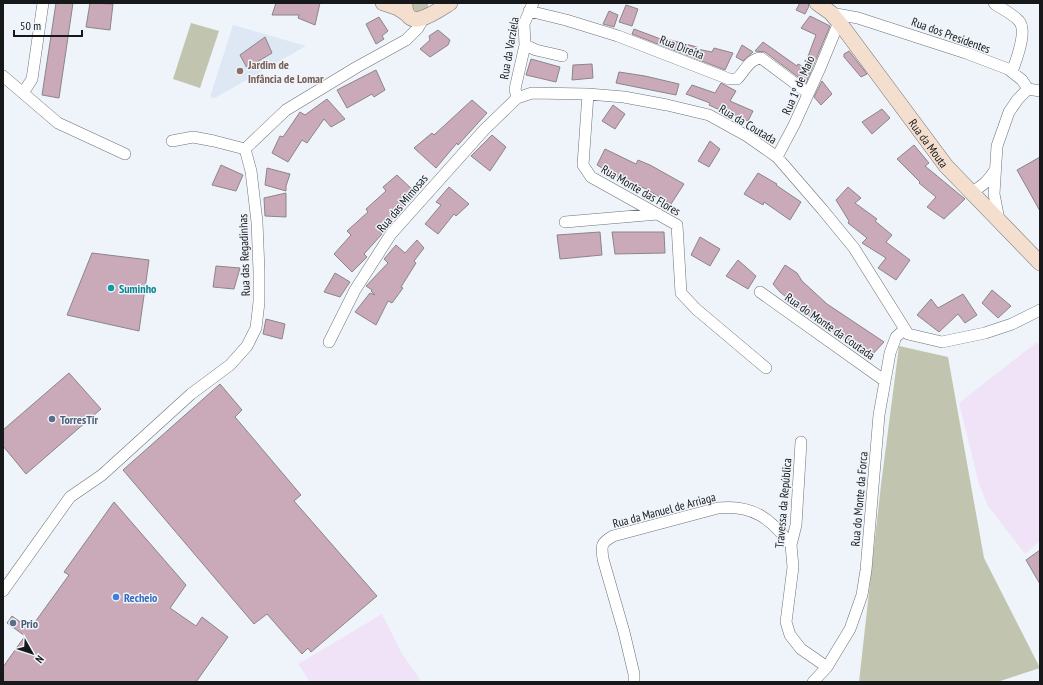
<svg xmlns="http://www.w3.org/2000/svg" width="1043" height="685" font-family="'PT Sans Narrow',sans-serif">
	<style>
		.industrial { fill: #f1e3f7 }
		.built { fill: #dde8f4 }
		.green { fill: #c1c4ae }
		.building { fill: #caa9b8; stroke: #8c8588 }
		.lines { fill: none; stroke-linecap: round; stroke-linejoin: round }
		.minor-casing { stroke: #6d7176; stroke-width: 12 }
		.secondary-casing { stroke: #6d7176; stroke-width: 16 }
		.minor { stroke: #fff; stroke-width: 11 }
		.secondary { stroke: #f4dfce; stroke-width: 15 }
		.education-dot { fill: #8d6e63; stroke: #eef4fa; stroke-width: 1.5 }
		.culture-dot { fill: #0f9aa8; stroke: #eef4fa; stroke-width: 1.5 }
		.service-dot { fill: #5c6f8a; stroke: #eef4fa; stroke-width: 1.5 }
		.shop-dot { fill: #3f7fe0; stroke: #eef4fa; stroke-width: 1.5 }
		.labels { text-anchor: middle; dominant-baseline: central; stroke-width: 3; stroke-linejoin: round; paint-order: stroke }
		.street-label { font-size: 12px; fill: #16181a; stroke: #eef4fa }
		.education-label { font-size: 12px; font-weight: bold; fill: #785e54; stroke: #eef4fa; text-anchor: start }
		.culture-label { font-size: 12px; font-weight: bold; fill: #0d838f; stroke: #eef4fa; text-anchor: start }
		.service-label { font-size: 12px; font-weight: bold; fill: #4e5e75; stroke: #eef4fa; text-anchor: start }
		.shop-label { font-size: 12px; font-weight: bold; fill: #366cbe; stroke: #eef4fa; text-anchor: start }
	</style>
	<rect width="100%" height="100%" fill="#eef4fa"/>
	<path class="industrial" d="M1037 342 1040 346V541L1025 554 988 506 979 484 959 403Z
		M382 614 401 652 422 682H310L298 664Z"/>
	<path class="built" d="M233 25 306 46 215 98 210 97Z"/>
	<path class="green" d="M410 3H428V8L416 14Z
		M191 23 219 31 200 88 173 79Z
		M899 346 948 357 984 558 1040 668 997 682H859L881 485Z"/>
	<path class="building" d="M56 3H73L59 98 42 95Z
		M90 3 113 4 110 30 86 27Z
		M276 3H320L315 25 298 18 299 15H272Z
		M800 3H808L809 6 805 14 796 10Z
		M626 5 638 9 632 26 619 22Z
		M609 11 618 15 614 27 603 24Z
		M810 16 830 26 806 83 765 52 755 51 763 42 797 66 798 64 804 67 816 35 801 28Z
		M379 17 388 31 382 36 384 39 376 44 366 24Z
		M634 29 666 41 667 39 697 47V49L712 52 714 48 733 53 725 70 632 34Z
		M438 30 450 40 448 45 430 57 420 49 430 40 429 36Z
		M265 37 272 53 247 68 240 55Z
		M742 45 753 52 743 61 736 57Z
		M849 51 867 74 861 77 844 57V54Z
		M531 59 560 67 556 82 526 75Z
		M592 64 593 78 572 80 573 65Z
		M376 70 385 90 374 97 372 94 347 108 337 90Z
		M619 72 645 76 679 84 676 95 616 83Z
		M822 81 832 94 821 105 814 97Z
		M721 83 736 91 730 101 753 111 748 121 725 110 724 112 709 105 710 103 686 94 692 85 715 93Z
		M327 99 345 119 331 127 324 119 307 143 302 140 288 162 272 153 280 136 283 137 300 112 305 115Z
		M472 100 487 113 458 145 457 143 436 168 414 148 432 133 434 135Z
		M613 105 625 114 615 129 602 121Z
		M882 109 890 118 872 134 862 122Z
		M492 135 506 147 490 171 471 156Z
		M710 141 720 149 709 167 698 161Z
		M914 145 929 163 925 166 965 199 944 219 927 207 936 197 919 183 920 182 897 159Z
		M605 149 636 164 638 160 650 165 684 184 671 204 646 189 614 175 597 165Z
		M1040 157V211L1017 170Z
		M221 165 243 175 236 191 212 185Z
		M267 168 290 174 286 186V191L265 185Z
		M758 173 777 184 776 185 801 202 790 220 764 202 763 205 744 194Z
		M397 175 417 194 397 212 399 213 379 231 382 234 364 254 367 257 352 272 334 254 351 235 347 231 368 212 366 209 386 191 383 187Z
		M449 187 469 204 456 216 454 214 438 234 425 224 441 205 436 202Z
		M848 187 861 198 855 203 877 219 875 221 892 235 886 242 910 260 896 280 878 268 886 258 862 243 867 238 848 223 849 221 836 200Z
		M286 193V217L265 216 264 198Z
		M600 232 602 255 560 259 557 235Z
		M612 232H664L665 253 615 254Z
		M700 237 720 249 710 266 691 255Z
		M417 240 424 248 414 261 416 263 401 287 403 288 392 303 388 301 376 325 355 312 370 293 375 295 371 291 372 290 366 286 388 263 384 259 396 245 405 253Z
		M92 253 149 260 139 331 67 315Z
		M738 260 756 276 748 289 726 276Z
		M785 265 797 273 802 281 827 304 884 342 870 357 852 342 840 336 833 331 814 320 780 292 773 284Z
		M216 266 240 268 234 289 213 287Z
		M335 273 350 282 340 297 324 292Z
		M992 290 1011 306 998 318 982 303Z
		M963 294 977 315 965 323 958 314 939 332 917 315 931 299 938 308Z
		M266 319 285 324 282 339 263 334Z
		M69 373 101 409 26 474 3 446V430Z
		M220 384 242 410 235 417 301 495 294 501 377 596 311 652 308 648 302 654 267 614 254 624 123 470Z
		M114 502 186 585 170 608 196 626 202 617 228 637 196 682H3V667L25 636 7 623 12 616 30 629 69 575 64 572Z
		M1040 550V584L1026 560Z"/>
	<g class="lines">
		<defs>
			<path id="minor" d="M994 3 996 5C1004 10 1013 14 1019 21 1028 31 1016 60 1012 72
				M529 11 566 20 618 36 729 79H737C745 71 749 59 761 58L808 93
				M831 13 858 18 966 53 1008 69 1022 80 1028 89
				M525 45 536 50 562 56
				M3 76 58 123 125 154
				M1028 89 1040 91
				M23 93 32 79 43 3
				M588 94 583 165 591 177 677 225 681 293 696 309 766 368
				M517 98 515 89 525 45 524 24 533 3
				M172 141 193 137 214 141 245 149
				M245 149 286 110 357 67 406 40 418 28 423 19
				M777 157 794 125 820 68 839 22
				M971 192C982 187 988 181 995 170
				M999 220 994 194 997 146 1009 112 1018 99 1028 89
				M565 222 658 214
				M760 292 885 381
				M329 342 355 290 391 234 484 130 517 98 532 93 588 94 624 97 667 105 709 115 747 136 777 157 822 209 854 248 908 334 942 342 985 333 1012 324 1040 310
				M801 442 796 525 791 545 793 567 786 622 790 635 801 649 827 667
				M3 591 70 497 102 475 191 394 230 365 247 346 256 328 259 302V271L257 222 251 171 245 149
				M634 682V674L624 632 603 559C601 545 601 543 613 536L718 508C753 504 771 519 791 545
				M813 682 827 667 850 629 862 595 866 570 879 415 890 353 896 337 905 329"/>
			<g id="secondary">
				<path d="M383 3 398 8 407 14"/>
				<path d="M405 3C405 35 437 11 450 3"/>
				<path id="s1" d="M817 3 831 13 842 26 946 166 1040 263"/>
			</g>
		</defs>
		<use href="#minor" class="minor-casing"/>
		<use href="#secondary" class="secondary-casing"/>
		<use href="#minor" class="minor"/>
		<use href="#secondary" class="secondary"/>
	</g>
	<circle class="education-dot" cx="240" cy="71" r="4"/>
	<circle class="culture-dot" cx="111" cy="288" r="4"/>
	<g class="service-dot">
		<circle cx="52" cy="419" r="4"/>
		<circle cx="13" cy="623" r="4"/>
	</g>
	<circle class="shop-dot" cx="116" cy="597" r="4"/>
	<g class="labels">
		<g class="street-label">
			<text transform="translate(951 35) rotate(20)">Rua dos Presidentes</text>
			<text transform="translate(682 47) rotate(21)">Rua Direita</text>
			<text transform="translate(509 48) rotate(-80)">Rua da Varziela</text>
			<text transform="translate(798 85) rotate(-66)">Rua 1º de Maio</text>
			<text transform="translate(748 124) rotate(31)">Rua da Coutada</text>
			<text stroke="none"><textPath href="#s1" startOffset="180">Rua da Mouta</textPath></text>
			<text transform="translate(641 190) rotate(30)">Rua Monte das Flores</text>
			<text transform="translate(402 203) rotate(-50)">Rua das Mimosas</text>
			<text transform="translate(244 255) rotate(-92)">Rua das Regadinhas</text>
			<text transform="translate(830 326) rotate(35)">Rua do Monte da Coutada</text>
			<text transform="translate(859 499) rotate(-85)">Rua do Monte da Forca</text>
			<text transform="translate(783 503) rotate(-85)">Travessa da República</text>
			<text transform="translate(664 510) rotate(-15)">Rua da Manuel de Arriaga</text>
		</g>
		<g class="education-label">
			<text x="248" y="64">Jardim de<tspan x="248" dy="14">Infância de Lomar</tspan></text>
		</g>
		<g class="culture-label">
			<text x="119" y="288">Suminho</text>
		</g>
		<g class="service-label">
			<text x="60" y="419">TorresTir</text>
			<text x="21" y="623">Prio</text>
		</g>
		<g class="shop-label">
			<text x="124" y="597">Recheio</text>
		</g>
	</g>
	<rect width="1043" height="685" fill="none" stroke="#16181a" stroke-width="8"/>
	<g transform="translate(32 653) rotate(129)" stroke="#eef4fa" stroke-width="3" paint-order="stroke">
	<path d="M0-3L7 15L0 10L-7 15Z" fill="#16181a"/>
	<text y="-6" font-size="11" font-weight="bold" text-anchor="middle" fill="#16181a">N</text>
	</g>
	<path d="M14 30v6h68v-6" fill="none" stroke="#16181a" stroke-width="2"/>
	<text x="20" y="30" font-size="12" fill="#16181a" stroke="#eef4fa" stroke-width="3" paint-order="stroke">50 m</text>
</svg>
